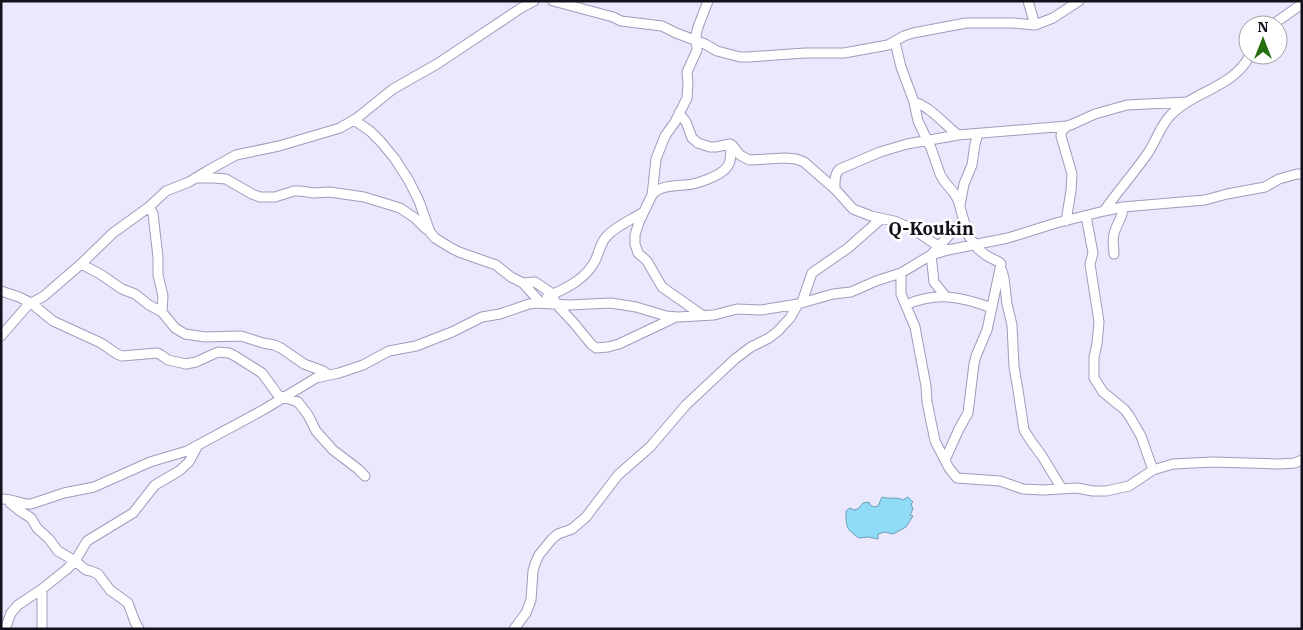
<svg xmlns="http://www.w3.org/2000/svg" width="1303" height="630" font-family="'IBM Plex Serif',serif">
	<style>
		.water { fill: #90dbf6; stroke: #6b9eb5 }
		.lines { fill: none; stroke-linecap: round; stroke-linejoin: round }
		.minor-casing { stroke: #a29abc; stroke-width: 11 }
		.minor { stroke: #fff; stroke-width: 9 }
		.labels { text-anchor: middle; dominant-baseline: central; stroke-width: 5; stroke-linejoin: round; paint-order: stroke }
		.quarter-label { font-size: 18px; font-weight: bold; fill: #14111d; stroke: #fff }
	</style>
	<rect width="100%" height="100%" fill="#ebe7fc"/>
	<path class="water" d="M882 497C891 500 895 496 903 500L908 497 913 502 911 504 913 509 910 515 913 516 906 527 893 534 885 532 878 534V539L868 537 859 538C846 529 846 527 846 511L850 508 854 510 858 509 863 503 869 502 870 505 874 507 878 506Z"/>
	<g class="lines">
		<defs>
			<path id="minor" d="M553 1 613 17 621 21 662 26 676 33 705 44 717 51 740 57H748L805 53H844L888 45 904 36 913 33 966 23H1013L1035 25 1053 18 1079 1
				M1028 1 1035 25
				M1272 25 1302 4
				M895 42 901 67 914 102 918 121 931 148 940 174 944 181 954 193 958 200 968 235 978 249 987 256 999 262 1001 264 987 330 976 356 974 364 968 413 959 429 945 460
				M914 102C931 107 944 124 958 135
				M679 113 686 122 692 138 698 143 710 147H716L730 144 732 145 740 155 749 160 785 158 796 159 804 162 812 169 835 189 853 209 871 216 894 221 913 229 935 244 948 250
				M354 120 370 131 381 142 395 159 409 181 419 201 430 232 435 238 451 248 459 252 496 265 511 277 523 283 539 301
				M195 178H214L226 179 252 194 260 197H275L294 191H300L314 193 330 192 364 197 400 208 415 218 426 229
				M835 189C835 182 834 174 840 169L880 152 907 144 958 135 1067 126 1073 124 1095 114 1127 105 1187 102
				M652 195C659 186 673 186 684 185 695 185 721 176 727 167 732 161 731 152 730 144
				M960 205 964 184 972 165 975 144 978 134
				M149 207 153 214 158 257V275L163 296 162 312
				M1104 211C1118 191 1134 173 1148 153 1156 141 1160 127 1169 117 1192 91 1234 88 1250 55
				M1086 216 1093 253 1090 264 1099 322 1097 344 1094 357V378L1103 392 1125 410 1130 417 1141 436 1153 470
				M1066 221 1071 191 1072 174 1061 136 1062 131 1067 126
				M1114 254C1114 247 1112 241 1114 234 1116 225 1124 215 1123 207
				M81 264 100 274 122 289 135 294 149 305 162 312 175 328 185 334 205 337 241 336 263 343 274 345 281 348 304 364 323 371 329 375
				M1002 271 1004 278 1007 304 1012 325 1014 367 1018 390 1024 430 1031 441 1042 456 1062 489
				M901 273V294L915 327 926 386 927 402 935 441 949 468 957 478 1000 481 1023 489 1043 490 1077 488 1093 491H1106L1129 486 1153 470 1173 464 1213 462 1280 464 1295 463 1302 460
				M523 283 535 282 550 292 557 305 573 322 591 344 596 348 608 347 619 344 676 317
				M1 291 19 297 31 303 53 321 101 343 117 354 122 356 157 353 161 355 168 360 186 364 196 362 218 352 229 353 235 356 262 373 278 395 298 402 308 415 316 431 333 450 358 469 365 476
				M547 297C566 288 585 280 595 261 599 253 600 243 607 236 616 226 631 220 642 213
				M946 297 934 282 931 255 963 220
				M802 302 812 273 848 248 881 219
				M906 305C937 291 962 297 992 308
				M702 315 662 287 647 261 638 253 635 244V235L639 222 652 195 656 159 665 136 675 122 687 98 688 83 687 72 697 50 696 35 698 27 708 1
				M1 336 28 305 44 296 81 264 113 233 149 207 166 191 189 182 207 171 236 155 279 146 340 128 357 118 393 89 437 64 521 8 534 1
				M1 499C12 498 21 505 31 504L64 493 94 487 150 462 187 451 263 410 316 378 339 373 363 365 389 351 416 346 452 332 482 317 500 314 529 304 536 303 569 305 611 303 636 307 666 316 678 317 714 315 737 309 761 310 798 304 833 294 851 292 876 281 901 273 931 255 948 250 1008 238 1056 223 1104 211 1123 207 1205 200 1227 194 1265 187 1279 179 1297 174H1302
				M10 503 20 511 31 518 37 528 49 539 58 551 75 561 86 570 91 571 98 574 110 590 128 603 135 622 139 629
				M42 589V629
				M5 629 11 613 18 605 42 589 67 569 75 561 87 541 133 513 155 485 179 471 189 462 198 445
				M514 629 526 613 531 600 533 571 535 564 539 555 552 539 558 534 572 529 586 517 618 475 650 447 686 405 735 359 751 347 769 338 778 331 790 318 798 304"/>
		</defs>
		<use href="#minor" class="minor-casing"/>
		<use href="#minor" class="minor"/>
	</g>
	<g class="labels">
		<g class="quarter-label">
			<text x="931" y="228">Q-Koukin</text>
		</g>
	</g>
	<rect width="1303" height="630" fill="none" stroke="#14111d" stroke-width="5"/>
	<g transform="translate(1263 40)"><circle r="24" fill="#ffffff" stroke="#a1a0a5"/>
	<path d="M0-4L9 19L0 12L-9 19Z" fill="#256f10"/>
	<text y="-8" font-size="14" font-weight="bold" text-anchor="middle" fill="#14111d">N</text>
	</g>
</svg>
